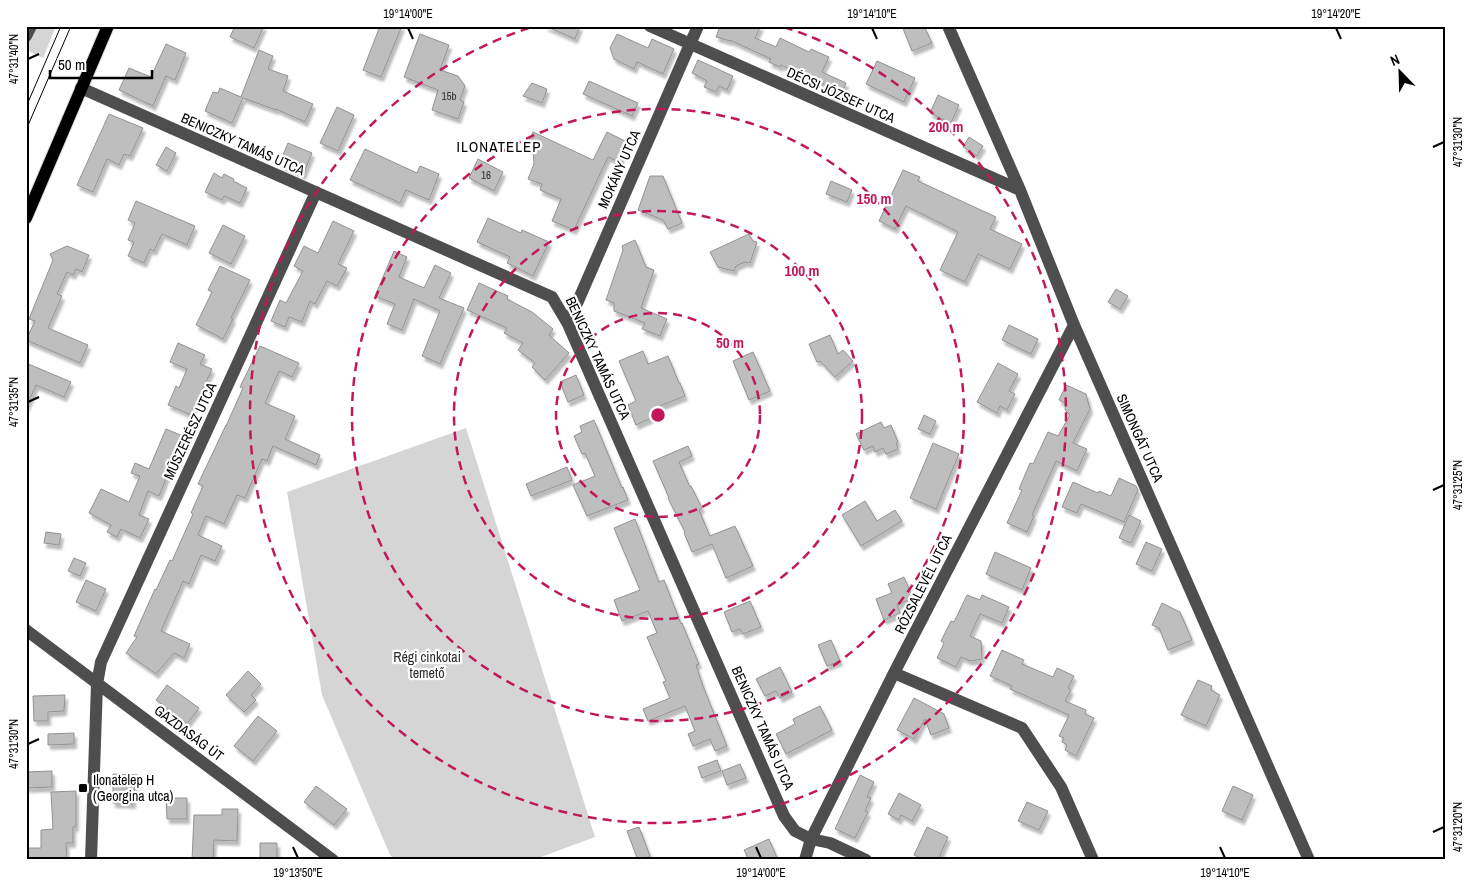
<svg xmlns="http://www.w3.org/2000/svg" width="1472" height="886" font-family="'Archivo Narrow',sans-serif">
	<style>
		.green { fill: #d5d5d5 }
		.building { fill: #bebebe; stroke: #929292; filter: url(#shadow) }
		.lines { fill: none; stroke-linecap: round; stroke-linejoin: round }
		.major-casing { stroke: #dbdbdb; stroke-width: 14 }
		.minor { stroke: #4e4e4e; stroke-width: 12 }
		.major { stroke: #000; stroke-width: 12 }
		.tram { stroke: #000; stroke-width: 1 }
		.ticks { fill: none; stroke: #000; stroke-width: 2 }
		.ring { fill: none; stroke: #c2185b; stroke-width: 2.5; stroke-dasharray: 9 6 }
		.poi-dot { fill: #000; stroke: #fff; stroke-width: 2 }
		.labels { text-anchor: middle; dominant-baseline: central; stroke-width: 4.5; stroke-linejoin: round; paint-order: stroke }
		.number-label { font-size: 11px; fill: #303030 }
		.street-label { font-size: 14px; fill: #000; stroke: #fff }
		.park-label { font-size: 14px; fill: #2c2c2c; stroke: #fff }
		.poi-label { font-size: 14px; fill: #000; stroke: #fff; text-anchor: start }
		.neighbourhood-label { font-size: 15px; letter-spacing: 1px; fill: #000; stroke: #fff }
		.centre { fill: #c2185b; stroke: #fff; stroke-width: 2.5 }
		.ring-label { font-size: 15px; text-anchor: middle; font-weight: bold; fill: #c2185b; stroke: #fff; stroke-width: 4.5; stroke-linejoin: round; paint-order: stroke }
		.neatline { fill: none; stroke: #000; stroke-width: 2 }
		.ticks-label { font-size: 12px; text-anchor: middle; fill: #000 }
	</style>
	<defs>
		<filter id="shadow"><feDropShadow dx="2.5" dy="4.5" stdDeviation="1" flood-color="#0004"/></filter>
	</defs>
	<rect width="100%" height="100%" fill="#fff"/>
	<path class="green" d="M26 26H56L43 58 26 50Z
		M466 428 595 837 533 860H395L390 855 322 695 287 492Z"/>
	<path class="building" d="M235 26H264L254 48 230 37Z
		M380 26H402L381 77 363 70Z
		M545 26H580L575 39Z
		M720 26H761L755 38 776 47 780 38 809 52 811 49 829 57 822 72 846 83 839 99 829 95 832 88 781 65 780 67 769 62 771 59 730 40V41L716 37Z
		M902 26H924L932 43 912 51Z
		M420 34 449 45 440 70 458 76 465 86 460 100 464 102 458 119 432 110 438 90 404 77Z
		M617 34 648 48 652 39 674 49 663 74 637 62 634 69 614 59 610 48Z
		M166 44 186 53 175 80 166 76 153 106 119 90 129 68 151 77Z
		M259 50 273 56 268 69 288 76 283 91 313 104 305 122 276 109V110L243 98 232 123 205 111 213 92 218 93 220 88 241 97Z
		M698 60 733 76 727 90 719 86 716 92 704 87 707 81 692 73Z
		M877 61 915 78 904 102 866 84Z
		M589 81 638 103 632 116 583 94Z
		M532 83 547 89 542 103 523 96Z
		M938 95 959 105 951 123 930 113Z
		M337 107 354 115 338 151 320 143Z
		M109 114 143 128 130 156 124 154 119 165 107 159 93 192 77 185Z
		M533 132 593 160 607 132 629 143 619 162 608 157 574 230 552 221 561 199 540 190 542 184 528 179 534 164 533 149 526 147Z
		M969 137 983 146 977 156 963 147Z
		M288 143 312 153 303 175 279 164Z
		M166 147 176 153 167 171 156 165Z
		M365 149 417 173 420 166 439 174 429 200 406 190 400 203 350 180Z
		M478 159 503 172 494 191 469 178Z
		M903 170 920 177 918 181 996 217 990 229 1022 244 1010 269 978 254 965 282 940 270 958 232 906 206 895 229 879 221Z
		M214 173 222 178 224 174 234 179 233 181 247 188 240 203 224 196 222 200 205 192Z
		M650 176H663L682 223 668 229 663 220 638 210Z
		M831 181 852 190 847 202 826 194Z
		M136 201 195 226 187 245 162 234 154 251 150 249 144 263 128 256 134 242 128 240 135 223 128 220Z
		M488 218 521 233 522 230 549 242 533 276 507 263 510 257 477 242Z
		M333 221 354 231 338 264 347 268 337 286 327 281 315 304 310 301 302 322 289 317 285 327 271 321 280 300 286 303 303 271 294 266 304 246 318 253Z
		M223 225 245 236 231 264 209 253Z
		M749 234 753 241 757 242 750 263 745 262 736 266 734 271 718 267 710 252Z
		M635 240 646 267 654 270 641 308 667 319 660 336 642 329 645 323 614 311V303L606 300 623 250 622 246Z
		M67 246 89 255 82 272 76 269 73 275 67 272 57 294 62 296 48 328 88 345 80 363 26 340 35 321 29 319 53 260 50 254Z
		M394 251 407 257 399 277 424 288 435 265 451 273 439 298 464 308 440 364 422 356 440 311 414 299 402 330 387 324 395 304 375 296Z
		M220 266 250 280 231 318 233 319 223 339 196 325 212 292 208 290Z
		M479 283 508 296 507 299 532 312 553 329 549 335 569 353 545 380 532 367 535 363 518 350 523 343 504 333 507 328 467 310Z
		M1116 289 1128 296 1120 309 1108 302Z
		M1009 325 1038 339 1031 354 1002 340Z
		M830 335 838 354 843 350 853 361 835 377 820 361 817 362 809 344Z
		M178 343 205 355 200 364 212 369 191 415 168 405 176 386 179 388 187 369 170 362Z
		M260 346 299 363 292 377 279 371 265 403 295 416 285 439 320 455 316 465 273 446 267 461 262 459 245 498 237 495 224 524 206 516 198 535 222 546 215 561 201 555 189 584 183 581 161 631 190 644 184 658 174 653 156 674 126 653 137 637 134 636 155 589 156 590 170 560 172 561 193 514 191 513 203 486 198 484 226 425V426L243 388 240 387Z
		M643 351 648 364 668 356 679 383H680L685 396 655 408 658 415 636 425 628 405 636 401 619 361Z
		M753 352 770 391 749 400 733 361Z
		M26 363 71 382 64 397 36 385 26 408Z
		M998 363 1018 374 1009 391 1015 394 1007 410 1000 406 997 413 977 402Z
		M576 375 584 395 568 402 560 382Z
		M1066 385 1086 394 1090 409 1073 443 1087 449 1077 471 1056 461 1032 515 1034 516 1027 532 1007 523 1022 490 1019 489 1030 463 1033 464 1048 432 1058 436 1070 415 1065 410 1066 404 1059 400Z
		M924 415 936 421 930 434 918 429Z
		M594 420 622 488 623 487 628 500 587 516 573 485 595 476 585 453 582 454 574 436 582 432 580 426Z
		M881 422 884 428 891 425 898 442 896 443 898 449 886 454 883 448 875 452 873 446 864 450 856 434Z
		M166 429 183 436 159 496 148 491 139 515 149 519 140 538 121 529 117 537 107 532 111 525 89 513 101 489 129 502 140 476 131 473 135 463 149 469Z
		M933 443 959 454 936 509 910 498Z
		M688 446 692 456 679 462 690 487 691 486 702 508 699 510 710 536 735 526 753 566 726 578 712 544 692 552 684 533 685 532 668 498H669L653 461Z
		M567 467 572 480 531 496 526 484Z
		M1119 478 1136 486 1138 490 1124 522 1081 504 1077 513 1062 507 1073 482 1098 493 1099 491 1111 496Z
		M865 501 877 521 895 510 902 521 861 546 842 515Z
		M1129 515 1141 521 1131 543 1119 538Z
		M635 519 659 582 664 580 681 624 682 623 691 645 699 664 696 665 703 686 727 746 715 751 710 739 693 746 688 734 695 731 685 706 648 721 643 709 670 698 663 682 666 681 647 637 657 633 648 611 622 621 614 600 640 590 614 528Z
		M46 532 61 534 59 545 44 543Z
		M1146 542 1162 549 1152 571 1136 564Z
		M995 552 1031 568 1022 590 986 574Z
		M74 558 86 563 80 576 68 571Z
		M904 577 913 598 897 605 900 613 884 620 876 599 892 593 888 584Z
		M86 580 106 589 96 611 76 602Z
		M967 595 980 600 982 595 1009 607 1002 623 980 614 970 636 981 641 982 659 970 661 961 657 956 667 937 658 944 643 941 641 951 621 954 622Z
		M750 601 761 627 743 634 740 629 732 632 724 612Z
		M1162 603 1180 612 1192 640 1168 650 1159 628 1152 625Z
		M831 640 840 661 827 666 818 645Z
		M1002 650 1024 660 1022 664 1053 677 1057 668 1074 676 1068 688 1071 690 1065 701 1086 710 1085 714 1094 718 1076 756 1065 750 1067 745 1062 742 1064 738 1059 736 1069 715 1010 689 1012 686 990 676Z
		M780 667 792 692 780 698 776 691 765 696 756 679Z
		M248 671 261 684 251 695 256 700 244 712 226 695Z
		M1198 680 1212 686 1211 690 1220 695 1206 726 1181 715Z
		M167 685 199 708 187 724 156 700Z
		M65 695 64 711 48 712V721H34L33 696Z
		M914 698 944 714 949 728 931 735 925 719 914 739 897 730Z
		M820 706 832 730 786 754 776 734 795 724 793 719Z
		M258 716 277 731 253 761 234 746Z
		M74 733V744L48 745V734Z
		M717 760 721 771 702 778 698 767Z
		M740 764 746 778 727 785 722 771Z
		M52 771V787L26 788V772Z
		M113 774 138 775V785H135L133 804 113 803Z
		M860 775 874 782 867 797 871 798 865 811 868 812 855 838 835 829Z
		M316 786 347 809 334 825 304 802Z
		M1233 786 1253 795 1242 820 1222 811Z
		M76 791V827H73V843H66L67 860H26V848H41V830L53 829 51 792Z
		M899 793 921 805 912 821 901 815 899 820 888 814Z
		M166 798H187V819H167Z
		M1027 802 1048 811 1039 830 1018 821Z
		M222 809H238L237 841 214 840 213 860H192L194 815H222Z
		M639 827 650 856 641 860H638L627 831Z
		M927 827 948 837 938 860H925L914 855Z
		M769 839 778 860H749L744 850Z
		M260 843H277V860H260Z"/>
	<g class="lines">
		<defs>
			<path id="major" d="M26 218 108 26"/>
		</defs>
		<use href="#major" class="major-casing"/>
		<path class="minor" d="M650 26 1020 190
			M948 26 1020 190 1074 325 1309 860
			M26 36 31 26
			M81 88 552 297 568 324 784 816 795 831 811 839 830 843 866 860
			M568 324 698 26
			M26 630 333 860
			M894 673 1022 728 1061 787 1093 860
			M91 860 97 684 101 662 316 192
			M805 860 811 839 894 673 1074 325"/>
		<use href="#major" class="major"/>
		<path class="tram" d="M26 107 61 26
			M26 130 71 26"/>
	</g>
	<path class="ticks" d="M408 28 413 39M872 28 877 39M1336 28 1341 39M28 59 39 54M1433 147 1444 142M28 402 39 397M1433 490 1444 485M28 744 39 739M1433 832 1444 827M293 847 298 858M756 847 761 858M1220 847 1225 858"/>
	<g class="ring">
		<circle cx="658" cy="415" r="102"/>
		<circle cx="658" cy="415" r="204"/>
		<circle cx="658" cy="415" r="306"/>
		<path d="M784 27A408 408 0 1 1 532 27"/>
	</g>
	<rect class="poi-dot" x="78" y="783" width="10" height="10" rx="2.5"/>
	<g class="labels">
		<g class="number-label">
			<text x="449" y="96">15b</text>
			<text x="486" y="175">16</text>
		</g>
		<g class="street-label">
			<text transform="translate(841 95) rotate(24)">DÉCSI JÓZSEF UTCA</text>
			<text transform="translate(243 144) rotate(24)">BENICZKY TAMÁS UTCA</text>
			<text transform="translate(619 169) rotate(-66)">MOKÁNY UTCA</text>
			<text transform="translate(598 358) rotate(65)">BENICZKY TAMÁS UTCA</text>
			<text transform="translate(190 431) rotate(-65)">MŰSZERÉSZ UTCA</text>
			<text transform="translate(1140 438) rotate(66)">SIMONGÁT UTCA</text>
			<text transform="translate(923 584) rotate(-63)">RÓZSALEVÉL UTCA</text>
			<text transform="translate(763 728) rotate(66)">BENICZKY TAMÁS UTCA</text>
			<text transform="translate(189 733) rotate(37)">GAZDASÁG ÚT</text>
		</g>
		<g class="park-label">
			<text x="427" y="657">Régi cinkotai<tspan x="427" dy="16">temető</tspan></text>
		</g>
		<g class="poi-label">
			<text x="93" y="780">Ilonatelep H<tspan x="93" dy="16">(Georgina utca)</tspan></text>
		</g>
		<g class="neighbourhood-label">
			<text x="499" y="146">ILONATELEP</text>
		</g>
	</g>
	<circle cx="658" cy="415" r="8" class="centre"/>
	<g class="ring-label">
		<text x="946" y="132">200 m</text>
		<text x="874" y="204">150 m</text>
		<text x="802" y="276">100 m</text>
		<text x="730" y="348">50 m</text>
	</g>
	<rect width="1472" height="886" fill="none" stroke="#ffffff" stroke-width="55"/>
	<g transform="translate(1400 72) rotate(337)" stroke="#ffffff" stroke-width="4" paint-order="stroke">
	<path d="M0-4L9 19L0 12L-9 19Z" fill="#000000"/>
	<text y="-8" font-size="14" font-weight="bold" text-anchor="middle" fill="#000000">N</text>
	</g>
	<path d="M50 70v8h102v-8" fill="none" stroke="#000000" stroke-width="2.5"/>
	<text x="58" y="70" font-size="15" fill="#000000" stroke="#ffffff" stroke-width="4" paint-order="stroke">50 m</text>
	<rect x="28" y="28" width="1416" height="830" class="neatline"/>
	<g class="ticks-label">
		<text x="408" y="18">19°14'00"E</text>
		<text x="872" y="18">19°14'10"E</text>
		<text x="1336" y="18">19°14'20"E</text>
		<text transform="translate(14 59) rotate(-90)" y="4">47°31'40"N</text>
		<text transform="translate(1458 142) rotate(-90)" y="4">47°31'30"N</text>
		<text transform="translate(14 402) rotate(-90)" y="4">47°31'35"N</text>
		<text transform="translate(1458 485) rotate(-90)" y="4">47°31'25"N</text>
		<text transform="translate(14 744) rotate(-90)" y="4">47°31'30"N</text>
		<text transform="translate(1458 827) rotate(-90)" y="4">47°31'20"N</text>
		<text x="298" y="877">19°13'50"E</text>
		<text x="761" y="877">19°14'00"E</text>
		<text x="1225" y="877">19°14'10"E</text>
	</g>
</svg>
